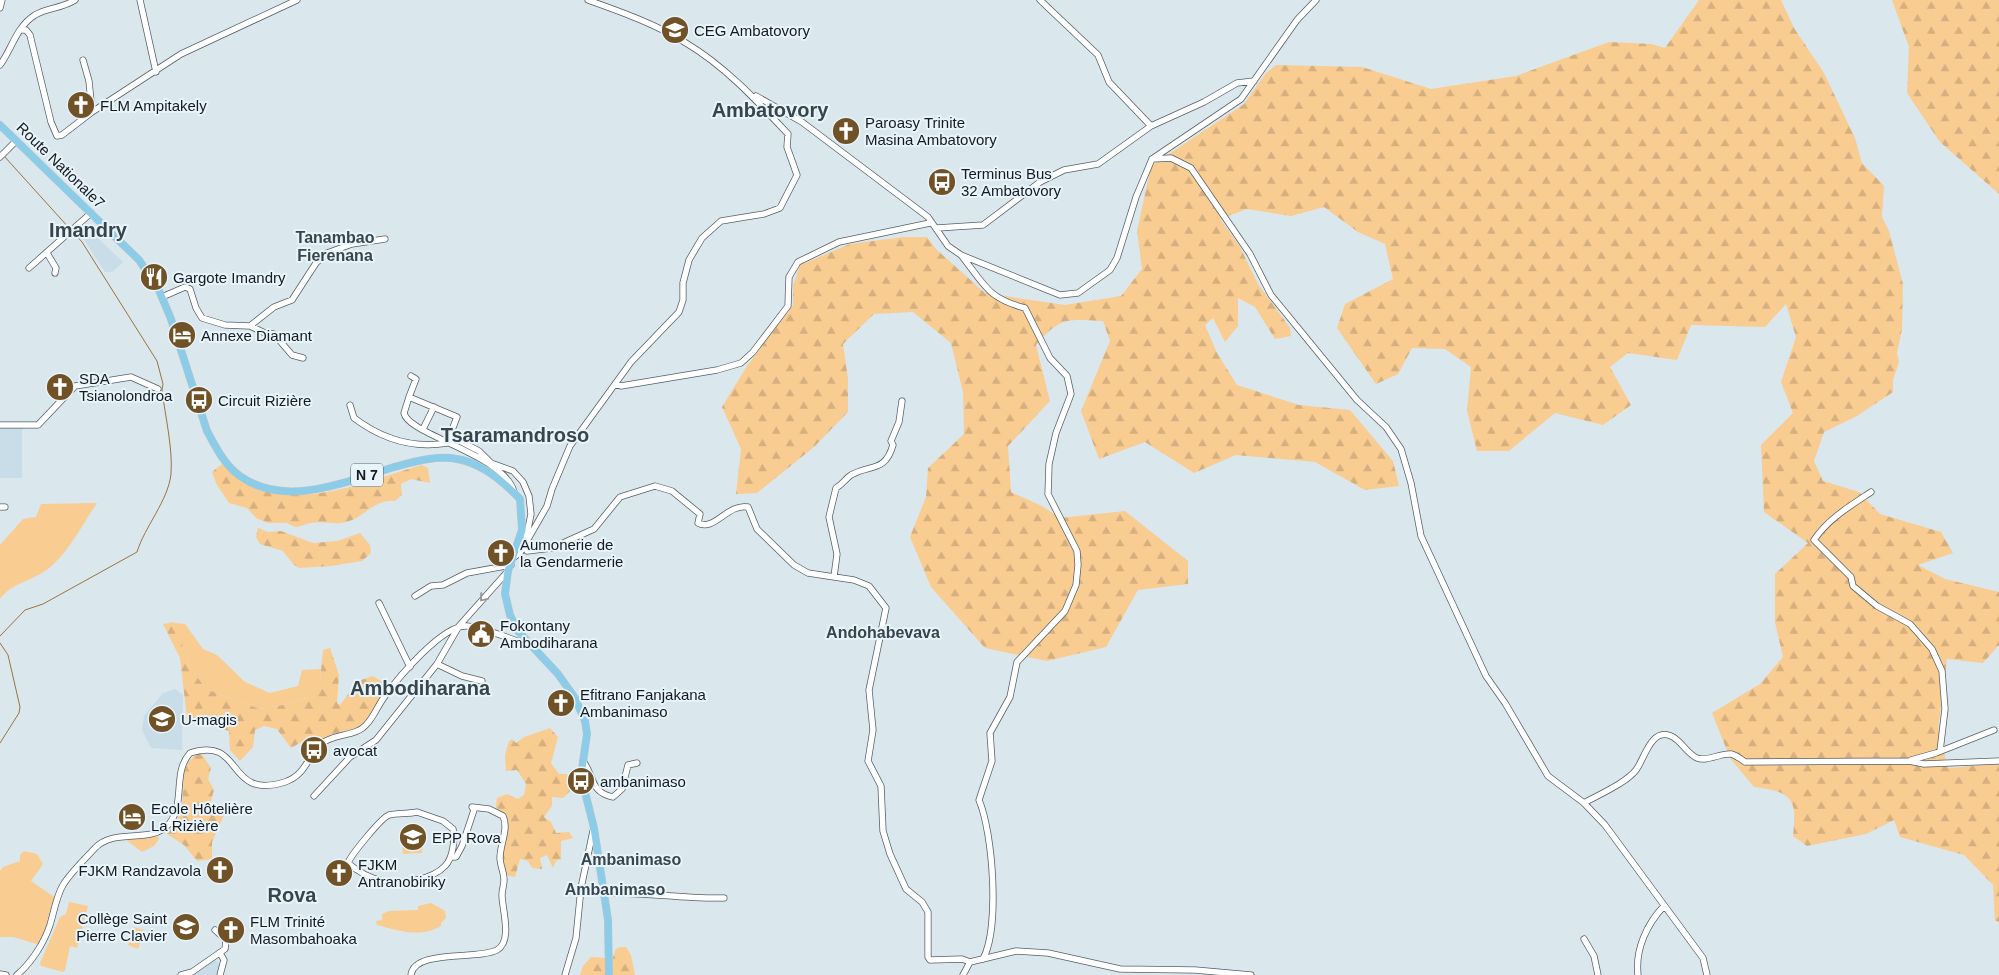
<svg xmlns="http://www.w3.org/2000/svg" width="1999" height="975" font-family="Helvetica,sans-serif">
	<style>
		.built { fill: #c8dde7 }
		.grass { fill: #f9cc92 }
		.forest { fill: url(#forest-firs) }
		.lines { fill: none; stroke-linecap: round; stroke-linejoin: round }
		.stream { stroke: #9c743e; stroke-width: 1 }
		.minor-casing { stroke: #556066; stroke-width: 7 }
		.major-casing { stroke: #c2c3c4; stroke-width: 8 }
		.minor { stroke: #fff; stroke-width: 5.5 }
		.major { stroke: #8bcce8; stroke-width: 7 }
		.oneway { stroke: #969899 }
		.labels { text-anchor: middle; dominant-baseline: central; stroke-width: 4; stroke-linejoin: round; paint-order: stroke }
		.shield { fill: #e7f4fb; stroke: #555b60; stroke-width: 1 }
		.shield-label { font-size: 14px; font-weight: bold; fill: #161a1d }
		.poi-label { font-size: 15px; fill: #161a1d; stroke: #e7f4fb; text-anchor: start }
		.street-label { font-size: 15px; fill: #161a1d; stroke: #e7f4fb }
		.neighbourhood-label { font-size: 16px; font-weight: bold; fill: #3a454a; stroke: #e7f4fb }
		.district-label { font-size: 20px; font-weight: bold; fill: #3a454a; stroke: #e7f4fb }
	</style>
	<defs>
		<pattern id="forest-firs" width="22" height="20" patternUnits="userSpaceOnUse" patternTransform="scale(1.25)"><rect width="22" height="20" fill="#f9cc92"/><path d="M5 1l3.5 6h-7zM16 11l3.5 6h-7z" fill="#d5af7d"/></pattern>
	</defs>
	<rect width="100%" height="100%" fill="#dae7ed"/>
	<path class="built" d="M83 224 123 262 112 272H105L85 241 75 231Z
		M0 427H22V478H0Z
		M175 689 183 695 182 750 151 748 142 730 144 716 163 693Z
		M215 959 220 966 218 975H192Z"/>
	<path class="grass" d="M97 503C82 525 67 556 45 571 31 581 10 584 0 599V545L23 519 36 517 41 504Z
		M174 623 185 624 203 649 217 655 245 682 270 693 298 686 302 670 321 669 320 681 307 698 283 705 259 709 206 689 190 667Z
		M158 836 159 839 154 846 142 852 126 840Z
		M422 845V853L403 854 402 846Z
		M24 851 37 854 43 864 31 881 57 899 40 945 13 937H0V871L3 867 20 861V855Z
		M69 902 88 906 77 948 70 946 65 970 63 972 41 966 40 963 60 917 66 914Z
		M431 903 445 911 446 918 441 923V926C421 938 399 931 377 925L376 921 382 920V914L389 911 418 910V906Z
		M134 927 144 930 138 949 128 945Z"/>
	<path class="forest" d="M1699 0H1781L1794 28 1824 73 1855 138 1862 163 1884 186 1882 217 1889 231 1903 284 1902 329 1897 353 1899 362 1893 380V392L1857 416 1824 432 1814 461 1823 481 1859 492 1880 514 1941 532 1953 553 1918 565 1945 579 1999 592V645L1983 663 1947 659 1938 728 1948 768 1999 764V923L1995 920 1993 885 1964 855 1900 837 1894 820 1866 834 1807 846 1793 836C1797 798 1793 792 1754 787L1730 758 1712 713 1760 684 1783 657 1775 622V574L1808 543 1764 512 1761 445 1793 413 1781 382 1796 337 1786 304 1765 327 1691 325 1677 360 1628 353 1610 367 1631 405 1603 425 1555 413 1509 451H1477L1467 411 1471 367 1445 349 1412 348 1398 374 1376 384 1337 328 1345 304 1393 279 1385 244 1358 232 1324 207 1291 216 1247 209 1220 219 1239 245 1258 284 1290 328 1291 336 1275 339 1255 307 1238 298V326L1225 342 1213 318 1205 325 1217 353 1237 385 1299 405 1350 410 1393 461 1399 486 1365 490 1315 462 1236 455 1194 473 1145 442 1099 459 1081 411 1110 341 1103 321C1066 319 1060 317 1036 345L1050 401 1008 446 1011 492 1042 506 1060 518 1125 511 1188 561V584L1138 590 1106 647 1047 661 985 648 931 587 910 537 926 497 928 468 964 434 963 392 951 343 913 312 874 314 843 344 848 379V412L814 447 757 493 736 494 741 449 722 407 747 366 793 305V286L800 265 850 244 903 237H927L937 250 985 293 1065 305 1121 296 1142 269 1137 231 1151 166 1244 104 1266 73 1276 65 1362 67 1431 89 1516 76 1609 42 1651 44 1665 48Z
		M1892 0H1999V194L1940 142 1907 93 1909 47Z
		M222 464C279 522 355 484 422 465L428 468 430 483 411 479 401 484 402 495 395 501C379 499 368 511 356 518 338 528 327 520 310 523 305 524 301 527 295 527L287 523H268L256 518 247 508 229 503 217 485 212 472Z
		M258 528 268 532 281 531 313 543 337 541 360 533 370 545 371 553 362 561 331 566 299 568 293 564 283 551 260 544 256 537Z
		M174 622 190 667 206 689 259 709 283 705 307 698 320 681 323 650 330 648 339 675 337 703 340 705 358 681 373 676 389 686 366 724 357 729 333 734 321 741 312 750 303 741 291 748 277 729 264 726 255 730 253 747 240 761 230 750 229 731 187 718 180 658 163 624Z
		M550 728 558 737 551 763 559 774H567L570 791 563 798 552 797V806L544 817 551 822 556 833 569 832 573 838 561 841V859L556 861 553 868 547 855 540 858 542 869 532 868 528 861 520 859 515 877 505 875 502 862 508 824 496 807 497 798 507 794 518 799 524 795 526 784 517 770 506 771 505 755 509 741 512 739 516 743 524 737Z
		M201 753 211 768 208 779 214 790 210 804 225 807 224 815 212 842V859L197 861 184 845 167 834C173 827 179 819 181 810 186 790 177 761 201 753Z
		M620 947H626L631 955 635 975H613C611 965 612 958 616 949Z
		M591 957 606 958 607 975H580L583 966Z"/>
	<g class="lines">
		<path class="stream" d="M4 156 70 229
			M0 636 25 610 43 604 137 552C145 526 168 501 171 474 173 449 165 415 162 390L163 384 157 361 82 242 73 232
			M0 643 8 655 20 707 19 713 0 743"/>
		<defs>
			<path id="minor" d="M140 0 156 72
				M0 8 2 0
				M21 30H26L30 35 51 122 57 136 62 135 92 112 181 54 297 0
				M83 60 89 81 92 112
				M0 65C12 49 16 27 35 15 47 8 63 8 75 0
				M756 96 802 122 928 217 948 246 961 255 1060 295 1078 293 1110 270 1117 258 1136 197 1152 159 1241 99 1297 20 1316 0
				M1151 126 1204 102 1237 83 1254 81
				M0 157 16 141
				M1152 159 1171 158 1191 168 1250 254 1271 295 1357 400 1386 427 1401 449 1411 483 1421 536 1486 676 1505 703 1548 776 1584 803 1605 825 1703 958 1707 975
				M937 228 983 225 1040 182 1064 170 1098 164 1151 126 1109 82 1098 55 1040 0
				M47 253 56 268 55 273
				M961 255C985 285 987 298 1025 308L1050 358 1067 376 1071 394 1056 433 1049 464 1048 494 1077 551 1078 565 1076 585 1065 611 1017 662 1010 697 990 733 992 761 979 800C993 833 1000 928 983 959
				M29 268 91 213
				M162 297 185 287 190 289 196 308 202 318 225 325 250 326 274 307 292 300 316 263 327 253 352 244 385 239
				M250 326 265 333 274 334 292 355 303 358
				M615 384 621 386 717 370 741 363 753 352 788 306 789 277 798 262 839 242 930 223
				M409 397 416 379 411 376
				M350 405 354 418C382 439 412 449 447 443
				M0 425H38L75 386 131 377 158 389
				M423 429 434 407
				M450 436 479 451 491 463 513 471 523 482 529 496 531 514 525 544 527 551 552 548 594 529 620 497 655 486 672 491 700 514 698 523C714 532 728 503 748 507L757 529 794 565 808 573 854 580 869 586 886 608 869 690 873 730 868 761 881 786 883 831 890 854 906 889 922 902 928 912V957L930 960 962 959 970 962 963 975
				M447 443 457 417 409 397 404 413C408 435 504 454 514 492
				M1871 492C1850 506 1828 519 1814 540L1851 577 1853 586 1877 606 1910 624 1932 649 1942 671 1945 709 1940 751
				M0 507H5
				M514 557 520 553 547 506 552 489 570 446 631 362 679 312 683 300V283L689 260 702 238 721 221 764 214 780 208 797 175 787 147 788 134C757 101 726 67 686 43 656 24 621 12 588 0
				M834 577 837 554 829 517 836 488C843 484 845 479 851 475 870 464 885 473 893 445L891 441 899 422 902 401
				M415 596 431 586 443 585 467 573 511 565
				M379 603 410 667
				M437 664 462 676 482 681
				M1911 760 1936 753 1994 730
				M583 761C594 775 590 793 613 797L622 789 628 765 637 763
				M314 796 350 757 376 740 437 664 459 626 508 571
				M1584 803C1598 795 1626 783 1636 770 1644 760 1651 727 1671 736 1681 740 1687 754 1697 758 1707 762 1720 753 1731 754 1735 755 1741 759 1745 762L1909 761 1924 764 1999 761
				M417 812 443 821 453 829C455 840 453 858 445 866 433 879 400 886 383 881 370 878 358 872 348 863 351 855 381 818 389 815 397 813 408 814 417 812Z
				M604 893C644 892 684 899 724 898
				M1584 939 1594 956 1598 975
				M970 962 1016 951 1048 953 1120 969 1195 970 1251 975
				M0 974 6 975
				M17 975C32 962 44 943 50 925 54 912 56 897 63 885 71 872 85 859 95 848 115 827 151 845 169 824 186 803 172 773 190 753 245 735 224 801 285 782 306 775 307 757 321 744 334 733 355 737 366 725 374 717 378 705 385 696 398 678 443 624 467 626 487 628 509 639 529 645
				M181 975 192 972 225 949 226 940 215 930
				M220 975 224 960 220 953
				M411 975C414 949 478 960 497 950 513 941 502 909 502 895 502 890 504 885 504 880 504 872 500 865 500 858 500 844 509 829 503 816L489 809 472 807 474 810 462 846 456 857H451
				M565 975 576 938 581 888 593 831
				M1638 975C1635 949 1647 924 1664 906"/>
			<path id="major" d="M0 125 139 260 158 288 171 319 207 431C215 446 225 466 240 476 286 509 347 481 394 467 413 462 437 455 457 459 482 463 503 481 520 499L522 530 508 571 505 594 510 615 517 630 558 674 575 698 585 721 587 734 581 776 594 828 608 920 609 975"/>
		</defs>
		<use href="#minor" class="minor-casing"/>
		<use href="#major" class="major-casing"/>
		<use href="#minor" class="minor"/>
		<use href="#major" class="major"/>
	</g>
	<defs><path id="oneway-chevron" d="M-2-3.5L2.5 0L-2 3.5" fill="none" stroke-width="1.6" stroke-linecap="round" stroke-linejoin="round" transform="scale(1.25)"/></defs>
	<use class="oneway" href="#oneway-chevron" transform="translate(483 598) rotate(130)"/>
	<defs>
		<symbol id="school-disc" viewBox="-11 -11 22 22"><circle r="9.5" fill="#715227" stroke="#e7f4fb"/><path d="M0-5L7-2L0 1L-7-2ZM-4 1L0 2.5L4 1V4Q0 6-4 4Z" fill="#fff"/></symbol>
		<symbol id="church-disc" viewBox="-11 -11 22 22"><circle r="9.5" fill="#715227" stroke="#e7f4fb"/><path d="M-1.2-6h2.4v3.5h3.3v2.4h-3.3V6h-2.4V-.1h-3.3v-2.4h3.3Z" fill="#fff"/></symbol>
		<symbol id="bus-disc" viewBox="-11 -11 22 22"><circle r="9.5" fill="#715227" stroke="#e7f4fb"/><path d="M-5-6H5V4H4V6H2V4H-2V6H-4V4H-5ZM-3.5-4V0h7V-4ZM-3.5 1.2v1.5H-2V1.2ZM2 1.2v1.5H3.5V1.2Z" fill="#fff"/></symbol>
		<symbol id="restaurant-disc" viewBox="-11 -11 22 22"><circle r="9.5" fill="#715227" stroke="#e7f4fb"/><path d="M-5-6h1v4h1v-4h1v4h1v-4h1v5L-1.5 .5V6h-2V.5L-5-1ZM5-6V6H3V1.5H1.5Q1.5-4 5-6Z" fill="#fff"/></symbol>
		<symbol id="hotel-disc" viewBox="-11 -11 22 22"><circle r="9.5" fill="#715227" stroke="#e7f4fb"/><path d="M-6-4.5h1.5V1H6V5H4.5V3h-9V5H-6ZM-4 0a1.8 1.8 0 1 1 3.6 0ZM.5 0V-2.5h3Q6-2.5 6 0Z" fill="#fff"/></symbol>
		<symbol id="civic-disc" viewBox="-11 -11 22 22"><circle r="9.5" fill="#715227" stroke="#e7f4fb"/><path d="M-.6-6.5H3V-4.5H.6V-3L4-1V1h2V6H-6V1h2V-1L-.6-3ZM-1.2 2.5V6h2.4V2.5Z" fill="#fff"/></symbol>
		<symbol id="university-disc" viewBox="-11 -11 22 22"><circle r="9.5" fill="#715227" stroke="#e7f4fb"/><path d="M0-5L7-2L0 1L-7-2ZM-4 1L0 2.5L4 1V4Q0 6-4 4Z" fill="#fff"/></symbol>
	</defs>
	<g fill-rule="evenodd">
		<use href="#school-disc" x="659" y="14" width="32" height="32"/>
		<use href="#church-disc" x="65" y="89" width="32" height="32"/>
		<use href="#church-disc" x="830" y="115" width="32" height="32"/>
		<use href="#bus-disc" x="926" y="166" width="32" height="32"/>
		<use href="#restaurant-disc" x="138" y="261" width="32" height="32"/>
		<use href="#hotel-disc" x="166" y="319" width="32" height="32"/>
		<use href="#church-disc" x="44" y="371" width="32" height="32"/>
		<use href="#bus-disc" x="183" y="384" width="32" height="32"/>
		<use href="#church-disc" x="485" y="537" width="32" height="32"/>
		<use href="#civic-disc" x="465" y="618" width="32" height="32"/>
		<use href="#church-disc" x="545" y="687" width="32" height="32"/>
		<use href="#university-disc" x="146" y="703" width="32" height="32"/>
		<use href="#bus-disc" x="298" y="734" width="32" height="32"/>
		<use href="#bus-disc" x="565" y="765" width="32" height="32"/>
		<use href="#hotel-disc" x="116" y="801" width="32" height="32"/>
		<use href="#school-disc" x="397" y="821" width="32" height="32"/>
		<use href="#church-disc" x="204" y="854" width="32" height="32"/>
		<use href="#church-disc" x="323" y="857" width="32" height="32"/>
		<use href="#school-disc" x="170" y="911" width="32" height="32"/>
		<use href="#church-disc" x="215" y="914" width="32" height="32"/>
	</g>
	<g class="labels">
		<rect class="shield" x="351" y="463.5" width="32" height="23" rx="4"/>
		<g class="shield-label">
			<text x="367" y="475">N 7</text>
		</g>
		<g class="poi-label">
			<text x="694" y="30">CEG Ambatovory</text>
			<text x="100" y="105">FLM Ampitakely</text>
			<text x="865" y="122">Paroasy Trinite<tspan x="865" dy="17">Masina Ambatovory</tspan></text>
			<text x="961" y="173">Terminus Bus<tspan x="961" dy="17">32 Ambatovory</tspan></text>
			<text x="173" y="277">Gargote Imandry</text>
			<text x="201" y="335">Annexe Diamant</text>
			<text x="79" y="378">SDA<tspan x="79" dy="17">Tsianolondroa</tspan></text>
			<text x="218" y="400">Circuit Rizière</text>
			<text x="520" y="544">Aumonerie de<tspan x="520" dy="17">la Gendarmerie</tspan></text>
			<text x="500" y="625">Fokontany<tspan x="500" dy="17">Ambodiharana</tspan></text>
			<text x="580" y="694">Efitrano Fanjakana<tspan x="580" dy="17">Ambanimaso</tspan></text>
			<text x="181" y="719">U-magis</text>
			<text x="333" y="750">avocat</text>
			<text x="600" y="781">ambanimaso</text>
			<text x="151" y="808">Ecole Hôtelière<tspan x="151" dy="17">La Rizière</tspan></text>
			<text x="432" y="837">EPP Rova</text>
			<text x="358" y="864">FJKM<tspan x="358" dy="17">Antranobiriky</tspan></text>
			<text x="201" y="870" text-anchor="end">FJKM Randzavola</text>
			<text x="167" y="918" text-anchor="end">Collège Saint<tspan x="167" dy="17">Pierre Clavier</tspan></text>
			<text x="250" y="921">FLM Trinité<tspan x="250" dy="17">Masombahoaka</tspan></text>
		</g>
		<g class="street-label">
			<text transform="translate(61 165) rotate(44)">Route Nationale7</text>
		</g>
		<g class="neighbourhood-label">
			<text x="335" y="237">Tanambao<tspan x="335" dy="18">Fierenana</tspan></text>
			<text x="883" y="632">Andohabevava</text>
			<text x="631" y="859">Ambanimaso</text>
			<text x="615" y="889">Ambanimaso</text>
		</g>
		<g class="district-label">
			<text x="770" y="110">Ambatovory</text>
			<text x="88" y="230">Imandry</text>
			<text x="515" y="435">Tsaramandroso</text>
			<text x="420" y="688">Ambodiharana</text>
			<text x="292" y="895">Rova</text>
		</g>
	</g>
</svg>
